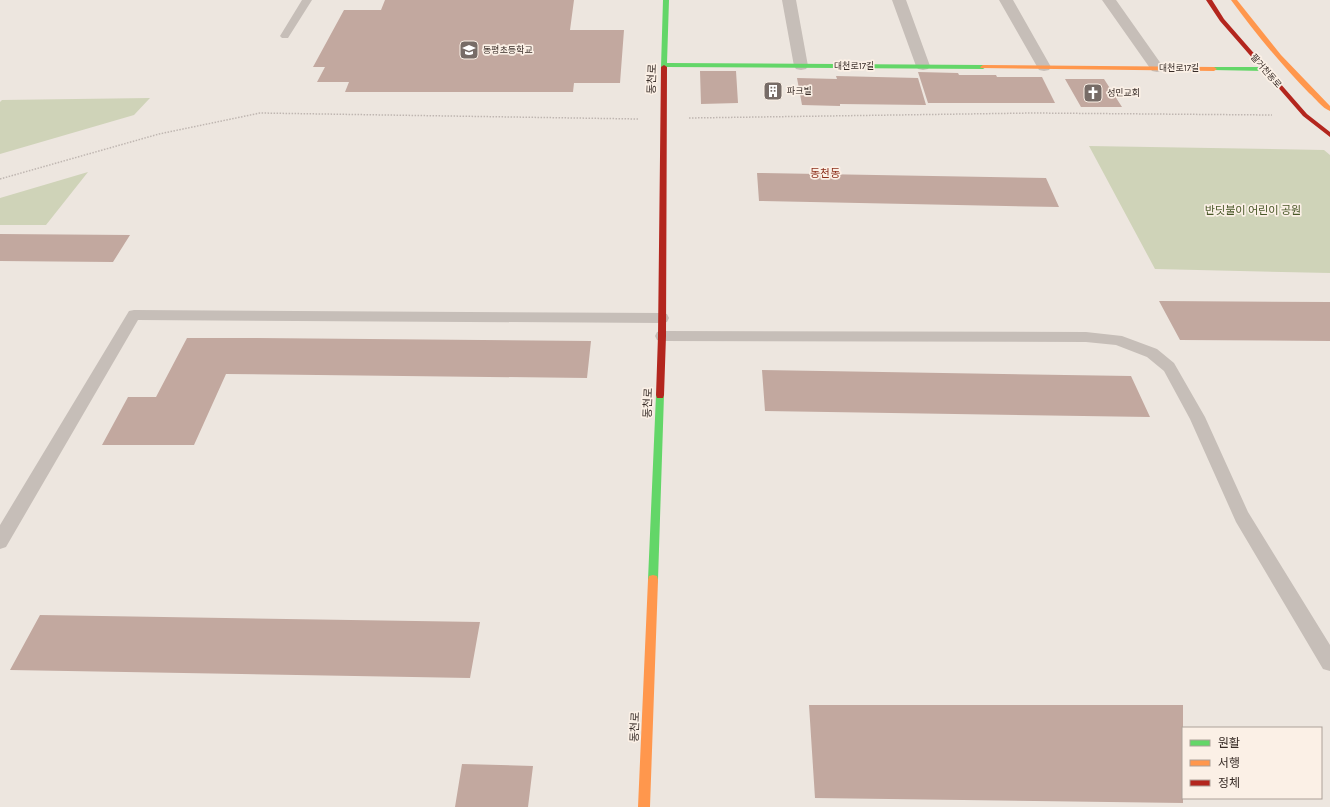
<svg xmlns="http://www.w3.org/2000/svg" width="1330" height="807" font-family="Karla,'Noto Sans KR',sans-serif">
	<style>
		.green { fill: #cfd3b8 }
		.building { fill: #c2a89f }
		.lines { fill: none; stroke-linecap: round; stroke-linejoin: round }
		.path { stroke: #bfb6b1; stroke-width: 1.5; stroke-dasharray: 1.5 1.5; stroke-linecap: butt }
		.lane { fill: #c6beb8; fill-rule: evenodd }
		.street { fill: #c6beb8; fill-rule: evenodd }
		.fast { fill: #63d668; fill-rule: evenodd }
		.slow { fill: #ff974d; fill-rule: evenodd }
		.jam { fill: #b3261e; fill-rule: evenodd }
		.labels { text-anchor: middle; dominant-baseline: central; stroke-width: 3.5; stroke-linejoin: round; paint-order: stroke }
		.far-poi-label { font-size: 9px; fill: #372b26; stroke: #fbf0e6; text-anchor: start }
		.far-street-label { font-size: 9px; fill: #372b26; stroke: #fbf0e6 }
		.street-label { font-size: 11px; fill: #372b26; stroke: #fbf0e6 }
		.far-quarter-label { font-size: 11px; fill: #8c2e1a; stroke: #fbf0e6 }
		.park-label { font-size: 11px; fill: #495728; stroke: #fbf0e6 }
	</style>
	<rect width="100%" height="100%" fill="#ede6df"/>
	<path class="green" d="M150 98 134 115 0 154V102L2 100Z
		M1089 146 1324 150 1330 155V273L1155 269Z
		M88 172 46 225H0V198Z"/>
	<path class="building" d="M385 0H574L570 30H624L620 83H574L573 92H345L349 82H317L325 67H313L344 10H381Z
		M700 71H736L738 103 701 104Z
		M918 72 958 73 959 75H996L997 77H1042L1055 103H928Z
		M836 76 918 78 926 105 840 104V106L802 105 797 78 837 79Z
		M1065 79H1104L1122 107H1081Z
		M757 173 1046 178 1059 207 759 201Z
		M0 234 130 235 113 262 0 261Z
		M1159 301 1330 302V341L1180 340Z
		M187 338H257L591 341 587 378 226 374 194 445H102L128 397H156Z
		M762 370 1131 376 1150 417 765 411Z
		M40 615 480 622 470 678 10 670Z
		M809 705H1183V803L815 798Z
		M462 764 533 766 528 807H455Z"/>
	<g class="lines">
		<path class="path" d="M689 118 1033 113 1272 115
			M0 179 159 134 260 113 638 119"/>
		<path class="lane" d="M302 0H312L288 38H282L280 36Z
			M134 310 662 313 667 314 669 318 667 322 662 323 138 320 6 547 0 549V525L129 311Z
			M662 331 1086 332 1122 336 1157 349 1174 363 1205 417 1248 512 1330 645V671L1323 669 1236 522 1190 419 1164 371 1147 357 1116 345 1086 342 662 341 657 340 655 336 657 332Z"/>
		<path class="street" d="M782 0H796L808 66 806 69 801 70 796 69 794 66Z
			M892 0H906L930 66 928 69 923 70 918 69 916 66Z
			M999 0H1013L1051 67 1049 70 1044 71 1039 70Z
			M1102 0H1116L1164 68 1162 71 1157 72 1152 71Z"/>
		<path class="fast" d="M663 0H669L667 63 983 65 986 67 983 69 667 67 664 69 661 67Z
			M1214 67H1265L1268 69 1265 71 1212 70V68Z
			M660 391 663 392 664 395 658 580 657 584 653 585 649 584 648 580 656 395 657 392Z"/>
		<path class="slow" d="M1231 0H1237L1281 55 1330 106V111C1322 108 1315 98 1309 93 1281 64 1255 33 1231 0Z
			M983 65 1214 67 1217 69 1214 71 981 68 980 67Z
			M653 575 657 576 658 580 650 807H638L648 580 649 576Z"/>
		<path class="jam" d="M1206 0H1212L1224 19 1307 114 1330 132V137L1303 116 1220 21Z
			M664 65 667 67 666 336 664 395 663 398H657L656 395 658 336 661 67Z"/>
	</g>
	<defs>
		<symbol id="school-square" viewBox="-11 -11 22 22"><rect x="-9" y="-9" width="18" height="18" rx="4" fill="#776c67" stroke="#fbf0e6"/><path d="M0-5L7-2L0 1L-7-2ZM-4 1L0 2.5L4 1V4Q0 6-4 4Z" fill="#fff"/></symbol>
		<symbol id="building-square" viewBox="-11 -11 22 22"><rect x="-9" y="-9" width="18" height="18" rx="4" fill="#776c67" stroke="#fbf0e6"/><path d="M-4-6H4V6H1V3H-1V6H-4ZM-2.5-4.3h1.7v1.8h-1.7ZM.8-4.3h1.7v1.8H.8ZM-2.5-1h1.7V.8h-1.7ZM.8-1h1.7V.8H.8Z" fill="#fff"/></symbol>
		<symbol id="church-square" viewBox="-11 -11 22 22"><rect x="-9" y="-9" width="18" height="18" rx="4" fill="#776c67" stroke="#fbf0e6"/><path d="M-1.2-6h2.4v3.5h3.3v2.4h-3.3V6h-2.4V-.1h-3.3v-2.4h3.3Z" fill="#fff"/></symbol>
	</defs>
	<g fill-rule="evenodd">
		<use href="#school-square" x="458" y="39" width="22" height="22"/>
		<use href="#building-square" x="762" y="80" width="22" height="22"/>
		<use href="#church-square" x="1082" y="82" width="22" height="22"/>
	</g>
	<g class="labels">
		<g class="far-poi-label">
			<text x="483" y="50">동평초등학교</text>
			<text x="787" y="91">파크빌</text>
			<text x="1107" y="93">성민교회</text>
		</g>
		<g class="far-street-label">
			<text x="854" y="66">대천로17길</text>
			<text x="1179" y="68">대천로17길</text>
			<text transform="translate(1266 71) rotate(49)">팔거천동로</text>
		</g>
		<g class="street-label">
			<text transform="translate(652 79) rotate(-88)">동천로</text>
			<text transform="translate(648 403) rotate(-88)">동천로</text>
			<text transform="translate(635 727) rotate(-88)">동천로</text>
		</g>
		<g class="far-quarter-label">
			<text x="825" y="173">동천동</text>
		</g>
		<g class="park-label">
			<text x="1253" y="210">반딧불이 어린이 공원</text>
		</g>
	</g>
	<rect x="1182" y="727" width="140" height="72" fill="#fbf0e6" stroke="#ada199"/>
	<rect x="1190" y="740" width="20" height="6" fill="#63d668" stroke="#ada199"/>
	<text x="1218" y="747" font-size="12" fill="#372b26">원활</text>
	<rect x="1190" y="760" width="20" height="6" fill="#ff974d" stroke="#ada199"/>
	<text x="1218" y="767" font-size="12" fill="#372b26">서행</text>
	<rect x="1190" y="780" width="20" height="6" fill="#b3261e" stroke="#ada199"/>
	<text x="1218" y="787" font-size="12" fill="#372b26">정체</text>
</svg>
